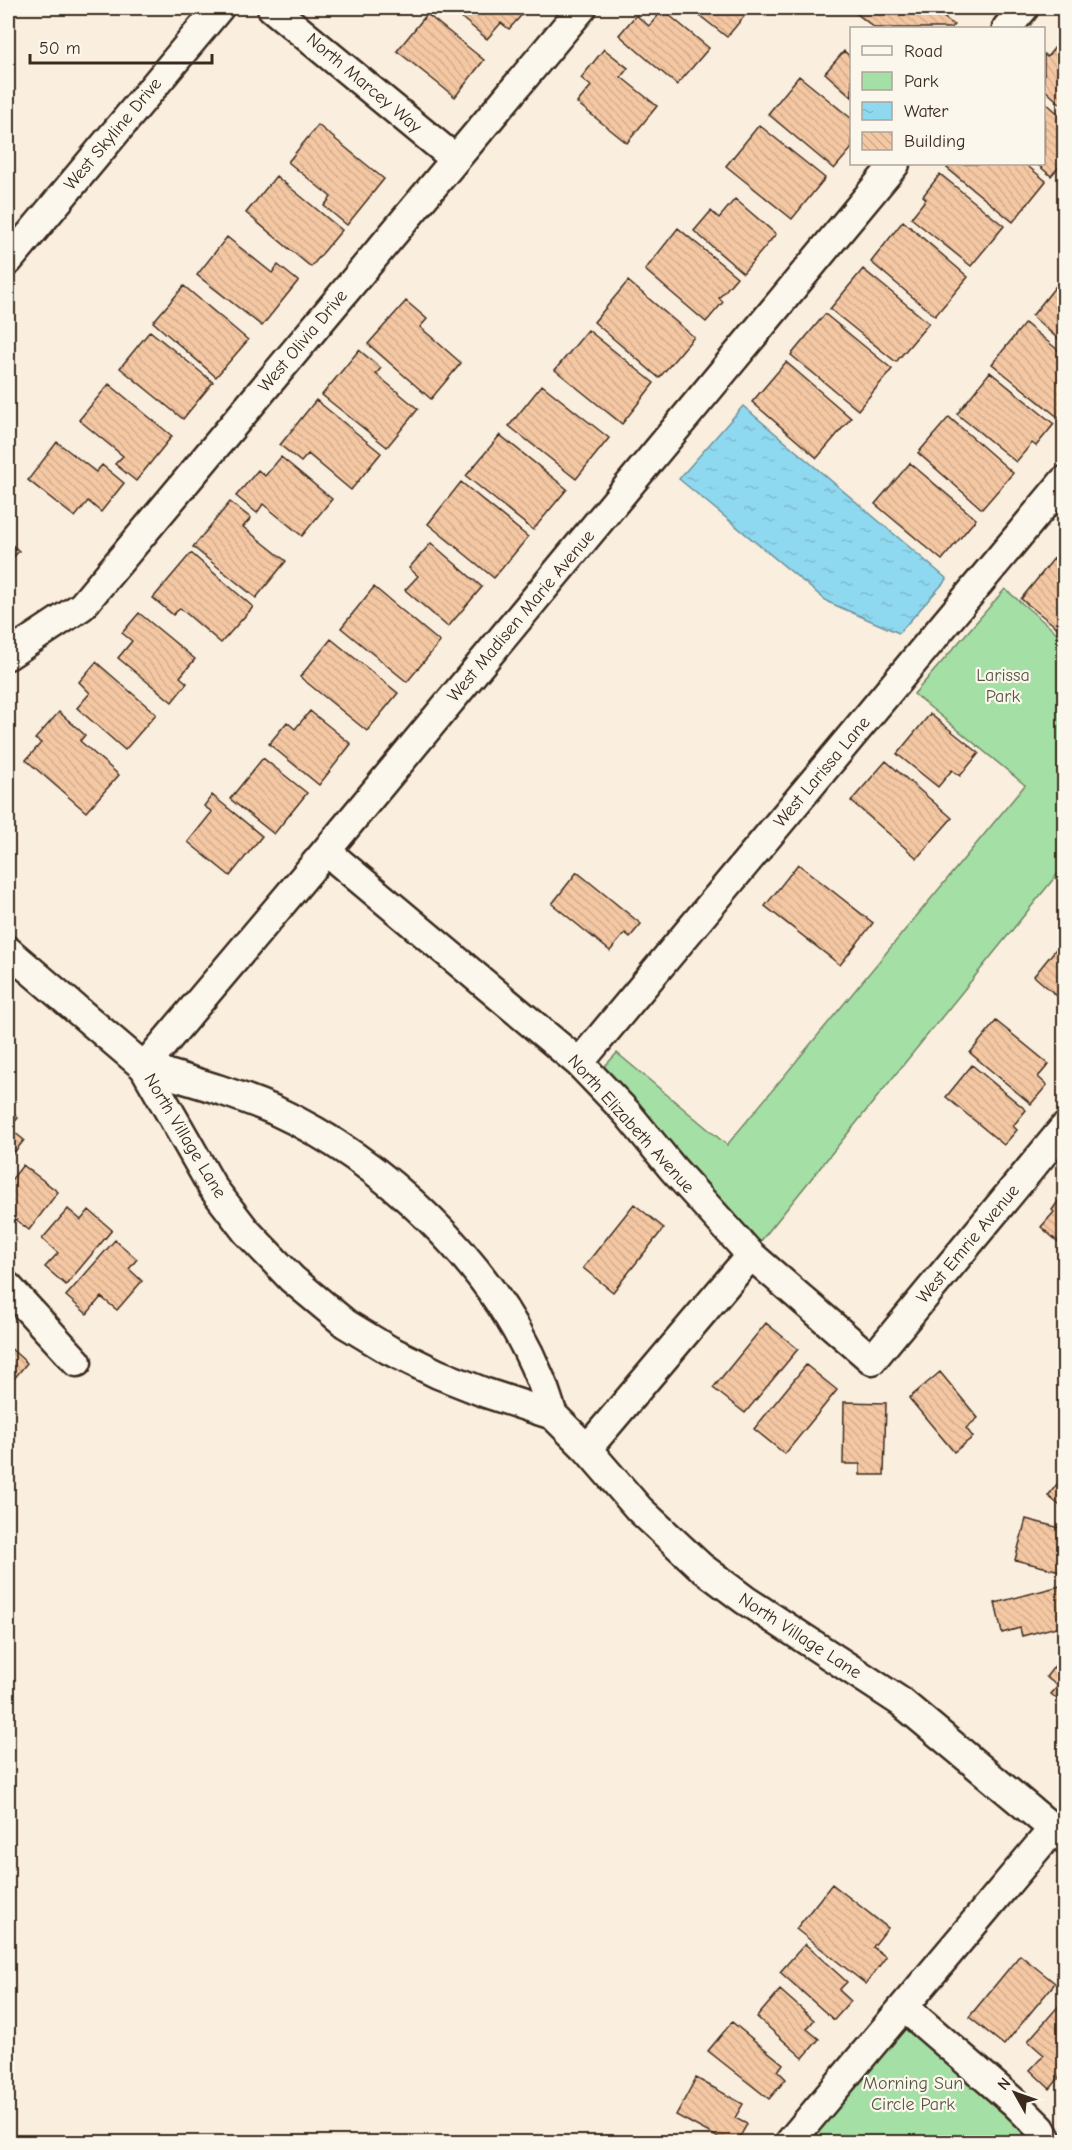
<svg xmlns="http://www.w3.org/2000/svg" width="1072" height="2150" font-family="'Comic Neue',sans-serif">
	<style>
		.green { fill: #a4dfa5; stroke: #708462; stroke-width: 1.5 }
		.water { fill: url(#water-ripples); stroke: #6d939c; stroke-width: 1.5 }
		.building { fill: url(#building-back-hatch); stroke: #3b2a1e; stroke-width: 1.5 }
		.lines { fill: none; stroke-linecap: round; stroke-linejoin: round }
		.minor-casing { stroke: #3b2a1e; stroke-width: 33 }
		.minor { stroke: #fbf7ec; stroke-width: 28 }
		.labels { text-anchor: middle; dominant-baseline: central; stroke-width: 4.5; stroke-linejoin: round; paint-order: stroke }
		.street-label { font-size: 18px; fill: #3b2a1e; stroke: #fbf7ec }
		.park-label { font-size: 18px; fill: #555740; stroke: #fbf7ec }
	</style>
	<defs>
		<pattern id="water-ripples" width="26" height="14" patternUnits="userSpaceOnUse" patternTransform="scale(1.5)"><rect width="26" height="14" fill="#8fd9f0"/><path d="M2 4q2-2 4 0t4 0M15 11q2-2 4 0t4 0" fill="none" stroke="#7cbacd"/></pattern>
		<pattern id="building-back-hatch" width="6" height="6" patternUnits="userSpaceOnUse" patternTransform="scale(1.5)"><rect width="6" height="6" fill="#f5c8a4"/><path d="M-1 5l2 2M0 0l6 6M5-1l2 2" fill="none" stroke="#d3ac8d"/></pattern>
	</defs>
	<rect width="100%" height="100%" fill="#faeede"/>
	<filter id="ink" filterUnits="userSpaceOnUse"><feTurbulence type="fractalNoise" baseFrequency=".0167" numOctaves="2"/><feDisplacementMap in="SourceGraphic" scale="12" xChannelSelector="R" yChannelSelector="G"/><feConvolveMatrix kernelMatrix="1 2 1 2 8 2 1 2 1" color-interpolation-filters="sRGB"/></filter>
	<g filter="url(#ink)">
		<path class="green" d="M1005 589 1064 639V866L760 1242 603 1068 617 1053 727 1145 1025 785 914 694Z
			M909 2020 1033 2138V2142H803Z"/>
		<path class="water" d="M743 406 947 579 899 633 828 602 679 479Z"/>
		<path class="building" d="M450 8H528L509 29 501 23 487 39Z
			M690 8H751L727 37Z
			M855 8H931L954 25 951 28H875L852 10Z
			M663 10 709 48 677 85 619 35 636 15 649 26Z
			M427 14 484 60 455 97 397 51Z
			M1064 36V107L1044 89V54L1047 57Z
			M604 49 628 68 621 77 657 106 627 143 577 103 591 86 581 78Z
			M844 51 852 58V97L825 73Z
			M799 76 852 119V148L834 169 768 114Z
			M1044 101 1064 119V161L1051 176 1037 164H1044Z
			M318 125 384 179 347 225 324 206 331 197 288 162Z
			M759 125 825 178 792 219 726 166Z
			M950 164H1025L1046 181 1013 222 947 168Z
			M940 174 1004 226 971 266 911 218 926 199 923 196Z
			M276 176 342 230 311 267 246 213Z
			M735 199 776 234 743 273 694 231 711 211 719 218Z
			M903 221 968 277 935 316 871 262Z
			M678 228 737 277 719 298 723 302 706 322 645 270Z
			M227 237 272 273 278 265 298 281 262 326 197 275Z
			M863 269 929 323 896 362 830 309Z
			M1064 276V344L1032 316Z
			M628 281 694 337 659 378 594 322Z
			M184 286 248 340 216 377 153 322Z
			M406 301 427 319 420 327 461 363 431 399 368 344Z
			M825 314 892 369 858 410 791 355Z
			M1025 323 1064 355V411L1059 418 992 364Z
			M588 330 654 383 622 424 555 370Z
			M150 331 213 382 183 419 120 368Z
			M359 350 381 368 376 374 418 409 387 447 322 395Z
			M786 362 851 418 817 458 752 402Z
			M990 372 1054 424 1036 446 1032 443 1016 462 957 414Z
			M109 384 172 436 136 481 115 464 123 456 79 420Z
			M542 385 609 438 576 479 509 426Z
			M316 400 381 453 351 490 308 454 301 462 280 445Z
			M949 417 1013 473 982 509 918 453Z
			M500 435 567 489 533 530 466 476Z
			M57 442 96 472 102 465 124 483 101 512 88 501 75 517 28 480Z
			M281 457 332 499 302 536 263 504 257 513 236 496 258 470 265 476Z
			M910 463 976 519 942 560 875 504Z
			M461 482 528 537 494 578 428 524Z
			M230 502 251 518 243 527 286 561 256 598 193 547Z
			M8 541 19 551 8 563Z
			M431 543 482 587 448 627 405 590 418 576 409 568Z
			M191 553 253 607 221 643 180 608 173 615 153 598Z
			M1055 557 1064 565V633L1021 599Z
			M374 587 440 642 407 682 341 628Z
			M139 613 195 659 180 677 187 683 172 702 118 658 132 641 122 633Z
			M331 639 398 693 367 731 300 677Z
			M96 662 156 714 125 750 77 708 90 693 79 682Z
			M310 711 351 744 319 785 269 744 287 722 295 729Z
			M59 712 85 735 80 741 119 775 86 812 26 760 41 743 35 739Z
			M930 714 979 753 960 776 952 770 938 787 897 754Z
			M263 758 307 793 274 834 230 799Z
			M886 761 952 818 917 858 851 801Z
			M212 795 262 836 230 876 188 842 212 812 204 806Z
			M798 864 873 923 840 965 765 906Z
			M577 872 641 924 630 937 625 933 610 951 552 904Z
			M1060 944 1064 947V1002L1034 976Z
			M996 1021 1049 1064 1038 1077 1047 1085 1031 1104 970 1053Z
			M972 1065 1026 1110 1013 1126 1017 1130 1004 1145 946 1097Z
			M8 1109 18 1118 9 1128 24 1140 8 1160Z
			M23 1165 58 1192 29 1230 8 1213V1184Z
			M1064 1193V1247L1041 1227 1054 1212 1052 1210Z
			M634 1204 664 1228 613 1292 583 1268Z
			M68 1209 81 1220 89 1210 112 1230 66 1285 45 1267 58 1253 42 1239Z
			M115 1240 137 1259 129 1269 142 1281 117 1310 101 1297 87 1314 66 1296Z
			M766 1323 798 1349 745 1413 713 1388Z
			M8 1346 27 1363 8 1386Z
			M806 1365 837 1390 785 1454 754 1429Z
			M940 1372 978 1418 966 1428 973 1437 954 1452 909 1398Z
			M844 1402 886 1403 884 1475H860V1464H843Z
			M1064 1475V1509L1048 1496Z
			M1026 1519 1064 1529V1572L1015 1560Z
			M1064 1585V1625L1022 1636 1020 1628 1002 1633 995 1603Z
			M1064 1654V1705L1051 1694 1058 1686 1046 1677Z
			M832 1884 888 1928 873 1947 886 1957 866 1984 796 1929Z
			M805 1944 847 1982 839 1990 851 2001 834 2020 780 1972Z
			M1020 1955 1055 1983 1004 2045 969 2017Z
			M780 1990 814 2020 807 2029 819 2039 803 2058 757 2017Z
			M1062 2002 1064 2004V2072L1050 2089 1030 2070 1044 2055 1028 2041Z
			M732 2022 783 2064 778 2071 786 2079 769 2099 708 2051Z
			M696 2078 743 2104 735 2118 747 2124 737 2142H726L676 2115Z"/>
		<g class="lines">
			<defs>
				<path id="minor" d="M272 8 455 159
					M1007 28 1024 8
					M8 261 219 8
					M8 655 82 606 582 8
					M326 851 579 1063 627 1113 673 1169 751 1255 872 1360 1064 1128
					M8 951 144 1067 213 1188 246 1231 292 1279 346 1324 389 1350 438 1374 486 1393 553 1415 587 1449 639 1509 701 1567 745 1600 901 1702 1064 1838
					M579 1063 1064 481
					M144 1067 326 851 895 164
					M144 1067C188 1080 232 1092 274 1110 383 1160 493 1264 539 1376 545 1389 548 1402 553 1415
					M8 1287 77 1362
					M587 1449 751 1255
					M904 2007 1015 2103 1041 2129 1048 2142
					M790 2142 1053 1829"/>
			</defs>
			<use href="#minor" class="minor-casing"/>
			<use href="#minor" class="minor"/>
		</g>
	</g>
	<g class="labels">
		<g class="street-label">
			<text transform="translate(364 83) rotate(40)">North Marcey Way</text>
			<text transform="translate(113 134) rotate(-50)">West Skyline Drive</text>
			<text transform="translate(303 341) rotate(-50)">West Olivia Drive</text>
			<text transform="translate(521 616) rotate(-50)">West Madisen Marie Avenue</text>
			<text transform="translate(822 772) rotate(-50)">West Larissa Lane</text>
			<text transform="translate(631 1124) rotate(48)">North Elizabeth Avenue</text>
			<text transform="translate(185 1136) rotate(59)">North Village Lane</text>
			<text transform="translate(968 1244) rotate(-50)">West Emrie Avenue</text>
			<text transform="translate(800 1636) rotate(33)">North Village Lane</text>
		</g>
		<g class="park-label">
			<text x="1003" y="675">Larissa<tspan x="1003" dy="21">Park</tspan></text>
			<text x="913" y="2083">Morning Sun<tspan x="913" dy="21">Circle Park</tspan></text>
		</g>
	</g>
	<rect width="1072" height="2150" fill="none" stroke="#fbf7ec" stroke-width="30"/>
	<rect x="15" y="15" width="1042" height="2120" fill="none" stroke="#3b2a1e" stroke-width="2" filter="url(#ink)"/>
	<rect x="850" y="27" width="195" height="138" fill="#fbf7ec" stroke="#aea59a" stroke-width="1.5"/>
	<rect x="862" y="46" width="30" height="9" fill="#fbf7ec" stroke="#aea59a" stroke-width="1.5"/>
	<text x="904" y="57" font-size="18" fill="#3b2a1e">Road</text>
	<rect x="862" y="72" width="30" height="18" fill="#a4dfa5" stroke="#aea59a" stroke-width="1.5"/>
	<text x="904" y="87" font-size="18" fill="#3b2a1e">Park</text>
	<rect x="862" y="102" width="30" height="18" fill="url(#water-ripples)" stroke="#aea59a" stroke-width="1.5"/>
	<text x="904" y="117" font-size="18" fill="#3b2a1e">Water</text>
	<rect x="862" y="132" width="30" height="18" fill="url(#building-back-hatch)" stroke="#aea59a" stroke-width="1.5"/>
	<text x="904" y="147" font-size="18" fill="#3b2a1e">Building</text>
	<g transform="translate(1015 2093) rotate(310)" stroke="#fbf7ec" stroke-width="4.5" paint-order="stroke">
	<path d="M0-4.5L10 22L0 15L-10 22Z" fill="#3b2a1e"/>
	<text y="-9" font-size="16" font-weight="bold" text-anchor="middle" fill="#3b2a1e">N</text>
	</g>
	<path d="M30 54v9h182v-9" fill="none" stroke="#3b2a1e" stroke-width="3"/>
	<text x="39" y="54" font-size="18" fill="#3b2a1e" stroke="#fbf7ec" stroke-width="4.5" paint-order="stroke">50 m</text>
</svg>
